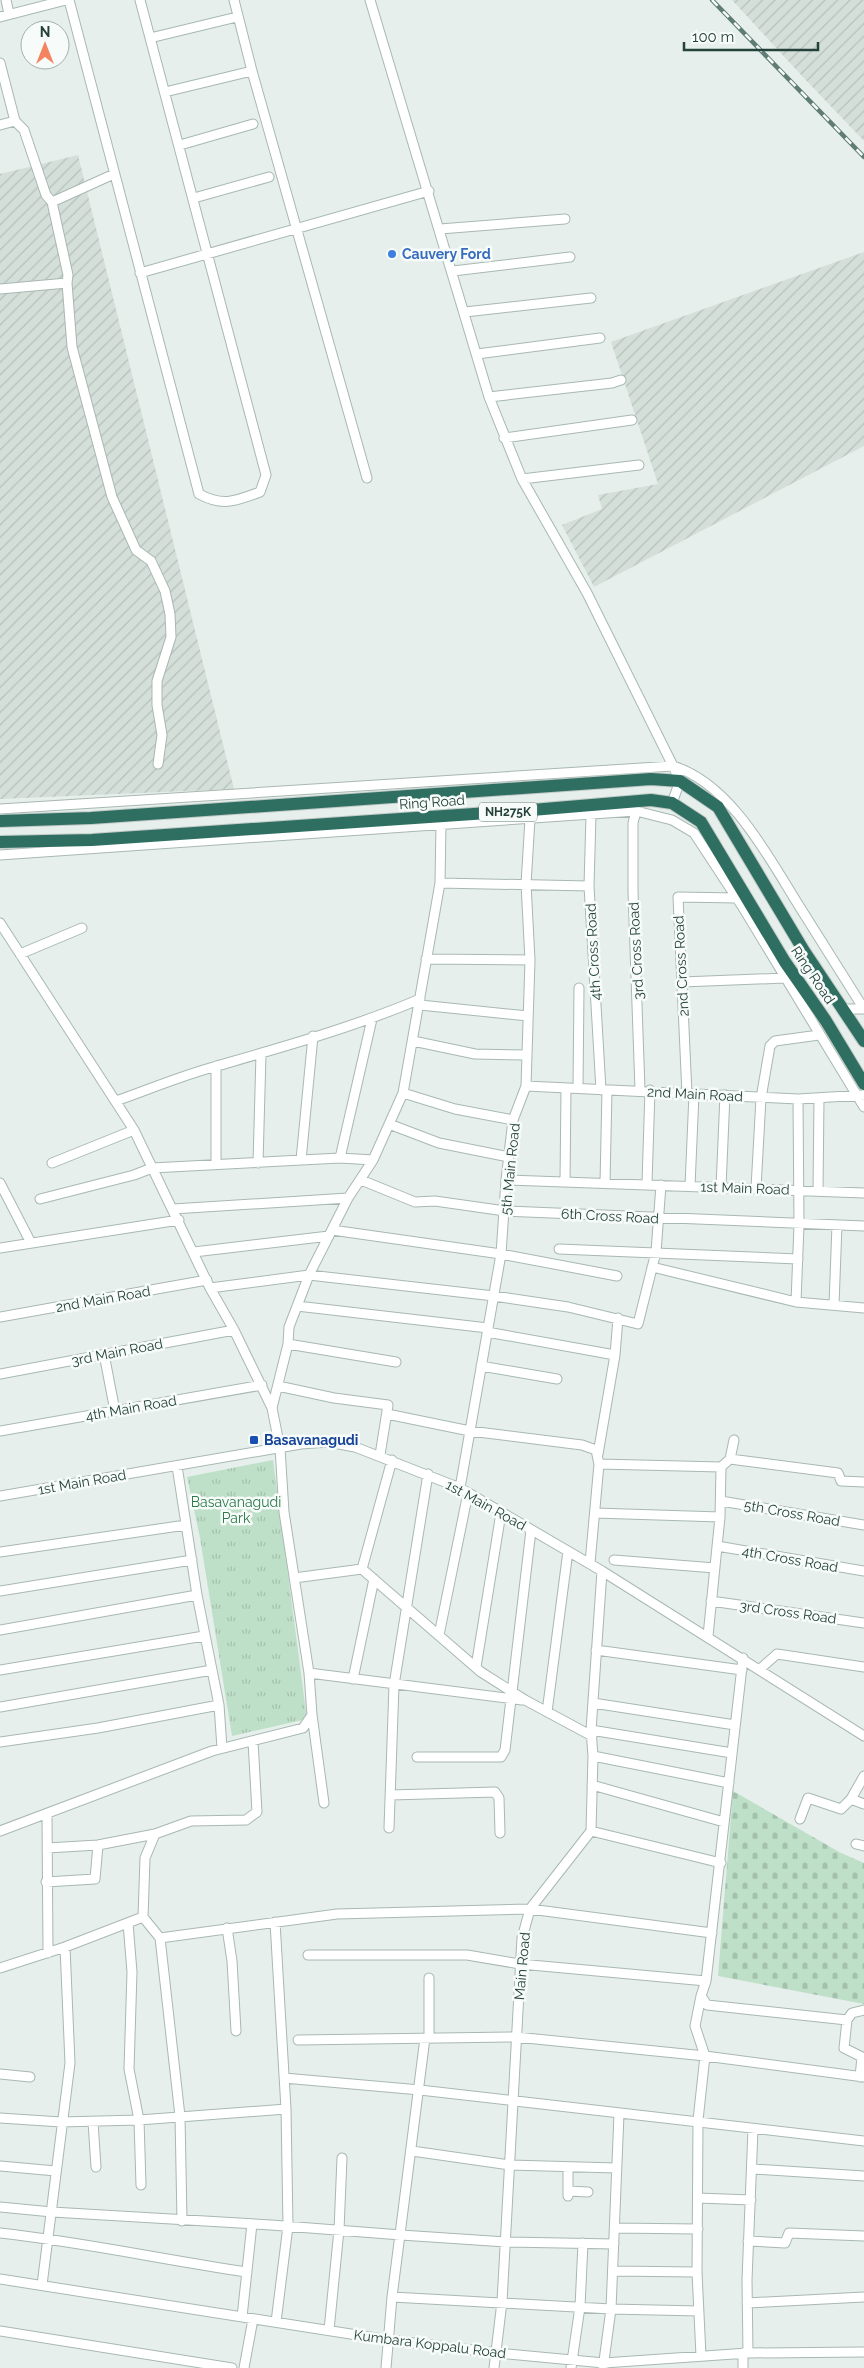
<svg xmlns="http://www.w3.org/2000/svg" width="864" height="2368" font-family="Raleway,sans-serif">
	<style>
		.industrial { fill: url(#industrial-furrows) }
		.cemetery { fill: url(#cemetery-stones) }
		.park { fill: url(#park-tufts) }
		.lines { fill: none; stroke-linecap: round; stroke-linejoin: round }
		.minor-casing { stroke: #a8b8b2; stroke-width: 11 }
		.highway-casing { stroke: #c2cac8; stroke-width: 14 }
		.minor { stroke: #fff; stroke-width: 9 }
		.highway { stroke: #2f6f62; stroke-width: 12 }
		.rail-casing { stroke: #5f7d75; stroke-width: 4.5 }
		.rail { stroke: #f7fbf9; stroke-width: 2.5; stroke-dasharray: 8; stroke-linecap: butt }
		.shop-dot { fill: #3f7fe0; stroke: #f7fbf9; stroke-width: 2 }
		.transit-dot { fill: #1a4fb4; stroke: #f7fbf9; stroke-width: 2 }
		.labels { text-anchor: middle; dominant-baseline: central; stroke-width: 5; stroke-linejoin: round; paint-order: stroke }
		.shield { fill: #f7fbf9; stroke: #637a73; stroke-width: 1 }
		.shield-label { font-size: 12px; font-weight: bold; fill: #24423a }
		.shop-label { font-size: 14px; font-weight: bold; fill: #366cbe; stroke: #f7fbf9; text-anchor: start }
		.street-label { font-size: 14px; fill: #24423a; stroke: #f7fbf9 }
		.transit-label { font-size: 14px; font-weight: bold; fill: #164399; stroke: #f7fbf9; text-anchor: start }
		.park-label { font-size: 14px; fill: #2d7a4b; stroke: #f7fbf9 }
	</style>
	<defs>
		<pattern id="industrial-furrows" width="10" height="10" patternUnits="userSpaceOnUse" patternTransform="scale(1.25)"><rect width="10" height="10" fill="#d4dfda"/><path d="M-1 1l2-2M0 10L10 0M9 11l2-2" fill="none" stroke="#b6c1bc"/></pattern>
		<pattern id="cemetery-stones" width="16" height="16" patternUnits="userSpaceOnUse" patternTransform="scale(1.25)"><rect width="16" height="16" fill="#bfe0c8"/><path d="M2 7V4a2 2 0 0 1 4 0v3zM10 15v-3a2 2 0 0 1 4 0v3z" fill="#a4c1ad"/></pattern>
		<pattern id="park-tufts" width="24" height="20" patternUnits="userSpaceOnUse" patternTransform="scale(1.25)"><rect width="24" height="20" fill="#bfe0c8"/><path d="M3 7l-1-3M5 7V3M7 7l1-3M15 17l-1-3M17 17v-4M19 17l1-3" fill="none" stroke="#a4c1ad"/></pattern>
	</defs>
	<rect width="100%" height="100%" fill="#e6efeb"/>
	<path class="industrial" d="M732 0H864V141L802 76Z
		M78 155 234 789 0 799V174Z
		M864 252V446L594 587 562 525 602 509 598 495 658 484 611 342Z"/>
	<path class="cemetery" d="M733 1791 841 1853 864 1863V2004L718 1976Z"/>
	<path class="park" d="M273 1460 307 1719 232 1736 200 1538 187 1477Z"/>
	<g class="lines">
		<defs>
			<path id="minor" d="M6 0 9 14
				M69 0 199 494C223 507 236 501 260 492L266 475 140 0
				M234 0 252 71 367 478
				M370 0 489 397 522 479 587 593 673 766 680 781 672 803
				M0 17 66 0
				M150 38 237 17
				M0 63 15 121 24 130 46 195 52 202 68 275 67 283 72 347 112 497 136 550 151 561 165 591 170 614 171 637 157 681V705L162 735 158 764
				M165 92 252 71
				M0 125 15 121
				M180 145 253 124
				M194 198 269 177
				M52 202 114 174
				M440 229 565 219
				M453 271 570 257
				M140 273 429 191
				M0 289 67 283
				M465 312 591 298
				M477 354 600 338
				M489 397 612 383 621 380
				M504 438 632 420
				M522 479 639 465
				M0 809 673 766C732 784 770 860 801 909 822 942 843 976 864 1009
				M636 811 633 823V891L640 1090
				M591 815 589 886 601 1090
				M0 855 636 811 672 820 694 833 742 906 864 1107
				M440 883 589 886
				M0 923 134 1130 210 1288 234 1330 272 1408 280 1448 284 1512 309 1673 312 1715 303 1728 212 1751 0 1831
				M20 954 82 928
				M426 959 530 960
				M682 982 785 978
				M420 1005 528 1016
				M844 1009H864
				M413 1041 475 1054 527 1055
				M526 1086 798 1099 864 1095
				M578 1088 579 988
				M403 1093 455 1109 513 1120
				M687 1094 678 897 737 898
				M116 1101C150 1089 183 1075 217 1066 286 1046 354 1027 420 999
				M389 1124 439 1143 509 1157
				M340 1158 372 1019
				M301 1160 313 1036
				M52 1163 134 1130
				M258 1163 261 1054
				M216 1164V1066
				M361 1180 415 1202 435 1201 505 1211 864 1226
				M506 1180 864 1193
				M565 1182 566 1088
				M0 1183 31 1243
				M605 1183 607 1090
				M647 1183 650 1090
				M690 1186 694 1094
				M721 1187 725 1095
				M756 1188 761 1098 770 1046 775 1041 819 1035
				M818 1191 819 1098
				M40 1199 134 1175 152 1168 340 1158 373 1160
				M173 1209 348 1198
				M332 1230 501 1254 617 1276
				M0 1248 179 1220
				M559 1249 798 1259
				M194 1252 329 1236
				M652 1267 796 1302 864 1308
				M210 1288 309 1275 494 1296 568 1307 638 1324 656 1252 661 1185
				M796 1302 799 1225 798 1099
				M834 1305 837 1225
				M297 1306 488 1328
				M0 1317 207 1280
				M487 1332 615 1355
				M288 1344 396 1362
				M104 1354 115 1411
				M481 1366 557 1379
				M0 1374 234 1330
				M278 1386 334 1398 388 1405 380 1455
				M272 1408 288 1344 289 1327 309 1275 348 1198 373 1160 403 1093 440 883 441 824
				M387 1414 470 1431 582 1445 596 1450 599 1464 590 1563
				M0 1431 262 1385
				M598 1454 615 1355 618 1318
				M730 1459 838 1473 841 1481 864 1482
				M599 1464 721 1467
				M177 1466 197 1595 219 1705 222 1748
				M460 1488 501 1254 506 1180 513 1120 526 1086 530 960 526 884 530 819
				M0 1496 301 1444 328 1442 355 1447 460 1488 602 1571 864 1736
				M721 1501 864 1525
				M595 1513 720 1517
				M717 1546 864 1571
				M0 1552 186 1525
				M614 1560 715 1568
				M362 1569 481 1672 525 1700 592 1736
				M362 1569 392 1460
				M294 1578 362 1569
				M0 1591 192 1560
				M711 1601 864 1623
				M0 1630 197 1595
				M439 1635 468 1493
				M708 1636 720 1517 721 1467 730 1459 734 1440
				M596 1650 742 1670
				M476 1667 501 1513
				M760 1669 777 1654 864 1667
				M0 1670 204 1636
				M309 1673 522 1700
				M353 1679 374 1579
				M512 1692 531 1530
				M593 1703 735 1725
				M0 1707 212 1670
				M547 1712 568 1551
				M312 1715 324 1803
				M591 1730 732 1753
				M0 1742 98 1728 219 1705
				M593 1756 729 1783
				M417 1757H501L505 1750 511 1699
				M864 1776 851 1799 864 1804
				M592 1785 724 1822
				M391 1795 495 1792 499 1798 500 1833
				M47 1814 48 1953
				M800 1819 808 1798 841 1809 851 1799
				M389 1828 394 1685 428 1474
				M591 1831 721 1863
				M856 1844 864 1846
				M47 1848 98 1845 155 1834
				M46 1882 95 1879 98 1845
				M275 1922 286 2109 288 2226 276 2322
				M128 1923 132 1972 129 2069 139 2120 141 2185
				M227 1928 232 1961 236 2031
				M160 1938 337 1914 530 1909 712 1933
				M308 1955H467L520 1964 706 1981
				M0 1968 65 1947 143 1917
				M701 1996 707 2005 847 2020 844 2048 862 2057 860 2077
				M847 2020 852 2013 864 2010
				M429 2038V1978
				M298 2040 516 2037 705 2056 864 2077
				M0 2074 30 2077
				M284 2078 420 2090 864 2141
				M0 2118 61 2122 139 2120 286 2109
				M93 2122 96 2167
				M412 2151 510 2165 616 2168
				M0 2166 56 2171
				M753 2169 864 2176
				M568 2191 588 2192
				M568 2196V2167
				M698 2198 751 2200
				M0 2207 52 2212 271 2225 401 2235 506 2242 614 2244
				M182 2221 180 2116 160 1938 143 1917 145 1858 155 1834 191 1821 246 1820 257 1812 253 1741
				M615 2228 698 2229
				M0 2233C83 2242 164 2260 247 2272
				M748 2241 785 2243 789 2233 864 2236
				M613 2271 697 2272
				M0 2279 389 2340 497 2353 604 2363 748 2353 864 2352
				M42 2285 70 2063 65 1947
				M392 2297 611 2309 699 2311
				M747 2303 864 2297
				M242 2317 252 2224
				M329 2330 339 2230 342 2158
				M0 2331 232 2368
				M748 2353 747 2280 753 2129
				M701 2356 697 2272 698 2120 705 2056 695 2026 701 1996 706 1981 743 1658
				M244 2368 253 2319
				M386 2368 392 2297 425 2038
				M494 2368 502 2302 522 1938 530 1909 591 1831 593 1756 591 1730 602 1571
				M571 2368 580 2307 583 2243
				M603 2368 611 2309 619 2114
				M743 2368V2353"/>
			<path id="highway" d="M0 821 91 818 651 779 680 781 718 807 804 951 864 1041
				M0 842 92 840 532 810 651 800 672 803 701 822 785 962 826 1021 864 1084"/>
		</defs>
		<use href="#minor" class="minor-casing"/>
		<use href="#highway" class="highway-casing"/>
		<use href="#minor" class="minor"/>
		<use href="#highway" class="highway"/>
		<defs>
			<path id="rail" d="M712 0 864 157"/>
		</defs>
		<use href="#rail" class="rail-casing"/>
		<use href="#rail" class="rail"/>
	</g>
	<circle class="shop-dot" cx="392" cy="254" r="5"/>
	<rect class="transit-dot" x="249" y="1435" width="10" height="10" rx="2.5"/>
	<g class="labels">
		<rect class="shield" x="479" y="802.5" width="58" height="19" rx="4"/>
		<g class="shield-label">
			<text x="508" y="812">NH275K</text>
		</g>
		<g class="shop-label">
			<text x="402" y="254">Cauvery Ford</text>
		</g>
		<g class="street-label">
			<text transform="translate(432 802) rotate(-4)">Ring Road</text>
			<text transform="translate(636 951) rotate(-93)">3rd Cross Road</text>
			<text transform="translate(593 952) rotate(-93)">4th Cross Road</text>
			<text transform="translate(681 966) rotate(-93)">2nd Cross Road</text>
			<text transform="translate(813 975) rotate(56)">Ring Road</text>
			<text transform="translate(695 1094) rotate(3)">2nd Main Road</text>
			<text transform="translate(510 1169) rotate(-84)">5th Main Road</text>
			<text transform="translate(745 1188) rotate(2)">1st Main Road</text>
			<text transform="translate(610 1216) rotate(3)">6th Cross Road</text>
			<text transform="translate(103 1299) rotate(-10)">2nd Main Road</text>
			<text transform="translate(117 1352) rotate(-11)">3rd Main Road</text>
			<text transform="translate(131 1408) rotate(-10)">4th Main Road</text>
			<text transform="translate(82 1482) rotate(-10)">1st Main Road</text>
			<text transform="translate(486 1505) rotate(29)">1st Main Road</text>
			<text transform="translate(792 1513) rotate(10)">5th Cross Road</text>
			<text transform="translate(790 1559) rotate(10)">4th Cross Road</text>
			<text transform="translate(788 1612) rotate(8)">3rd Cross Road</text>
			<text transform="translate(522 1966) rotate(-85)">Main Road</text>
			<text transform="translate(430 2344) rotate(7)">Kumbara Koppalu Road</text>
		</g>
		<g class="transit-label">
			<text x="264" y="1440">Basavanagudi</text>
		</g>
		<g class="park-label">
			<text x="236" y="1502">Basavanagudi<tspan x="236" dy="16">Park</tspan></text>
		</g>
	</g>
	<g transform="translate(45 45)"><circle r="24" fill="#f7fbf9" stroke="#a3b1ad"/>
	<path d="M0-4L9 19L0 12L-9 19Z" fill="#f4845f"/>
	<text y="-8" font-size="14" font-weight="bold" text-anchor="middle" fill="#24423a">N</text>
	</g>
	<path d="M684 42v8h134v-8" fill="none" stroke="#24423a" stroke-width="2.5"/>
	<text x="692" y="42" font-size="15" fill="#24423a" stroke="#f7fbf9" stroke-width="4" paint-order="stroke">100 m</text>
</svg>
